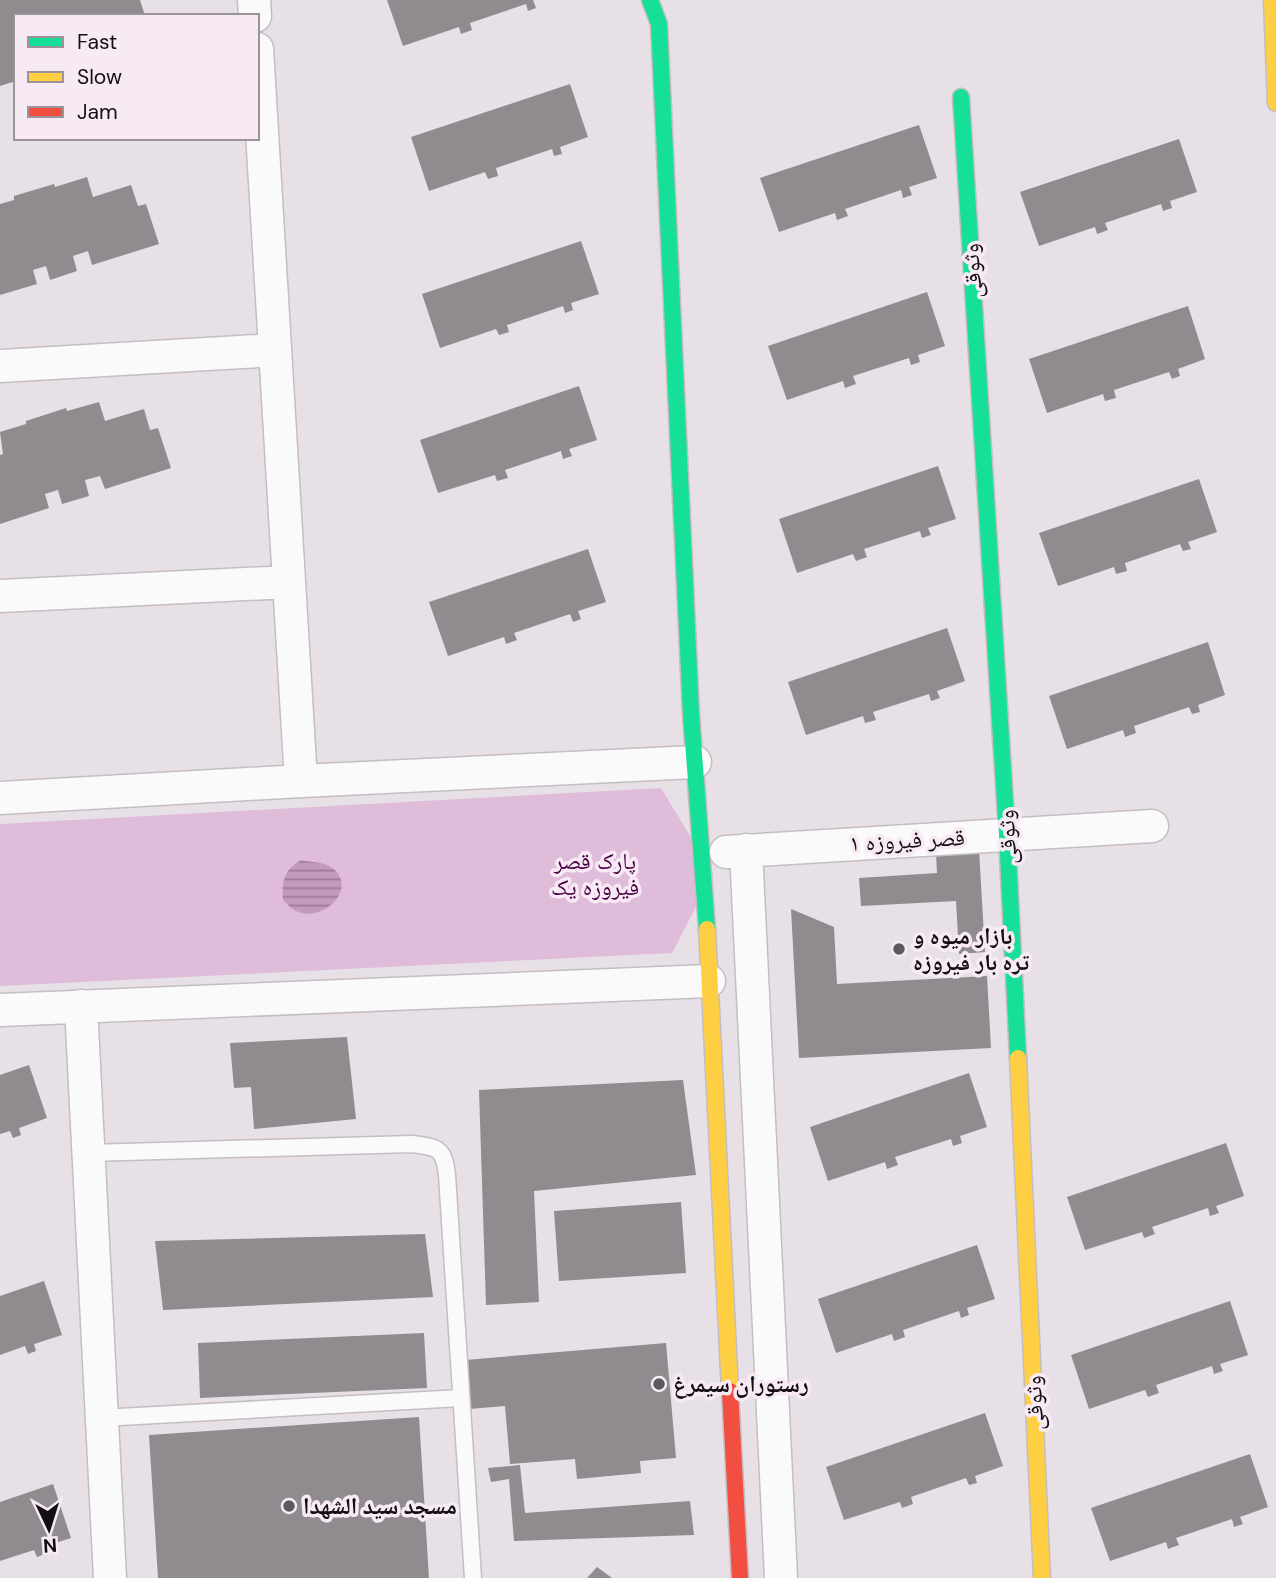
<svg xmlns="http://www.w3.org/2000/svg" width="1276" height="1578" font-family="'DM Sans','Noto Naskh Arabic',sans-serif">
	<style>
		.park { fill: #dfbcd9 }
		.water { fill: url(#water-rules) }
		.building { fill: #908b8f }
		.lines { fill: none; stroke-linecap: round; stroke-linejoin: round }
		.lane-casing { stroke: #c4bec3; stroke-width: 19 }
		.street-casing { stroke: #c4bec3; stroke-width: 35 }
		.fast-casing { stroke: #c4bec3; stroke-width: 19 }
		.slow-casing { stroke: #c4bec3; stroke-width: 19 }
		.jam-casing { stroke: #c4bec3; stroke-width: 19 }
		.lane { stroke: #fbfafb; stroke-width: 16 }
		.street { stroke: #fbfafb; stroke-width: 32 }
		.fast { stroke: #16e098; stroke-width: 16 }
		.slow { stroke: #ffcf43; stroke-width: 16 }
		.jam { stroke: #f24e42; stroke-width: 16 }
		.poi-dot { fill: #5d585c; stroke: #f8eaf5; stroke-width: 2.5 }
		.labels { text-anchor: middle; dominant-baseline: central; stroke-width: 7; stroke-linejoin: round; paint-order: stroke }
		.street-label { font-size: 23px; fill: #120e12; stroke: #f8eaf5 }
		.park-label { font-size: 23px; fill: #490044; stroke: #f8eaf5 }
		.poi-label { font-size: 23px; font-weight: bold; fill: #120e12; stroke: #f8eaf5; text-anchor: start }
	</style>
	<defs>
		<pattern id="water-rules" width="6" height="5" patternUnits="userSpaceOnUse" patternTransform="scale(1.75)"><rect width="6" height="5" fill="#c399bd"/><path d="M0 2.5h6" fill="none" stroke="#9d7b98"/></pattern>
	</defs>
	<rect width="100%" height="100%" fill="#e7e0e6"/>
	<path class="park" d="M661 788 713 874 672 953 0 986V824Z"/>
	<path class="water" d="M301 860C309 862 322 862 329 866 361 884 326 924 296 911 291 909 287 903 283 900 282 880 284 870 301 860Z"/>
	<path class="building" d="M0 0H140L145 16H16V81L0 86Z
		M387 0H533L536 8 528 11 526 4 470 23 472 30 461 34 459 27 403 46Z
		M570 84 588 137 560 147 562 154 554 156 552 149 496 168 498 176 488 179 485 172 429 191 411 137Z
		M919 125 937 178 909 187 912 195 903 198 901 190 845 209 848 216 837 220 835 213 779 232 760 178Z
		M1179 139 1197 192 1170 201 1172 208 1163 211 1161 204 1105 223 1108 230 1097 234 1095 227 1039 246 1020 192Z
		M87 177 93 197 131 185 138 206 146 204 159 244 92 265 88 251 73 256 77 271 50 280 46 266 33 270 37 284 0 295V204L14 200V196L54 184 55 187Z
		M581 241 599 294 571 303 573 310 565 313 563 306 507 325 509 332 499 335 496 329 440 348 422 294Z
		M927 292 945 346 918 355 920 362 911 365 909 358 853 376 856 384 845 388 843 381 787 400 768 346Z
		M1188 306 1205 359 1178 369 1180 376 1172 379 1169 372 1114 390 1116 398 1105 401 1103 394 1047 413 1029 359Z
		M579 386 597 440 569 449 572 456 563 459 561 451 505 470 508 478 497 481 495 475 438 493 420 440Z
		M99 402 105 421 144 409 150 430 158 428 171 468 105 489 100 476 85 480 89 496 62 504 58 490 45 494 49 508 0 524V455L3 454 0 432 26 424V421L66 408 67 411Z
		M938 466 956 519 928 528 931 535 922 538 920 531 864 549 867 557 856 561 853 554 797 573 779 519Z
		M1199 479 1217 532 1188 542 1191 549 1183 551 1180 544 1125 563 1127 571 1116 574 1114 567 1058 586 1039 533Z
		M588 549 606 602 578 611 581 619 573 622 570 614 514 633 517 640 506 644 504 637 448 656 429 602Z
		M947 628 965 681 937 691 940 698 931 701 929 694 873 712 876 720 865 723 863 716 806 735 788 682Z
		M1208 642 1225 695 1198 705 1200 712 1192 714 1189 707 1134 726 1136 733 1125 737 1123 730 1067 749 1049 696Z
		M979 850 985 952 959 954 956 901 861 906 859 878 937 873 936 853Z
		M791 909 834 927 837 984 987 976 991 1048 799 1058Z
		M347 1037 356 1119 254 1129 251 1087 234 1088 230 1043Z
		M29 1065 47 1118 19 1128 21 1135 13 1138 10 1131 0 1134V1075Z
		M969 1073 987 1127 960 1136 962 1143 953 1146 951 1139 895 1157 898 1165 887 1169 885 1162 828 1181 810 1127Z
		M683 1080 696 1175 534 1191 539 1302 486 1305 479 1090Z
		M1226 1143 1244 1196 1216 1206 1219 1213 1210 1216 1208 1208 1152 1227 1155 1234 1144 1238 1142 1232 1085 1250 1067 1197Z
		M681 1202 686 1273 559 1281 554 1211Z
		M425 1234 433 1297 163 1310 155 1241Z
		M977 1245 995 1299 967 1308 969 1315 961 1318 959 1311 903 1330 905 1337 894 1341 892 1334 836 1353 818 1299Z
		M44 1281 62 1335 34 1344 36 1351 28 1354 25 1346 0 1355V1296Z
		M1230 1301 1248 1355 1220 1364 1223 1371 1214 1374 1212 1366 1156 1385 1159 1393 1148 1397 1145 1390 1089 1409 1071 1355Z
		M424 1333 427 1388 200 1398 198 1343Z
		M666 1343 676 1458 640 1461 641 1473 577 1479 575 1459 510 1464 505 1406 469 1409 465 1360Z
		M985 1413 1003 1466 975 1476 977 1483 969 1485 966 1478 911 1497 913 1504 902 1508 900 1502 844 1520 826 1467Z
		M419 1417 429 1578H158L149 1435Z
		M1250 1454 1268 1507 1240 1517 1243 1524 1234 1527 1232 1519 1176 1538 1179 1545 1168 1549 1166 1542 1110 1561 1091 1508Z
		M520 1465 525 1513 690 1501 694 1535 514 1541 509 1479 491 1482 488 1468Z
		M53 1484 71 1538 43 1547 45 1554 37 1557 34 1550 0 1561V1502Z
		M597 1567 612 1578H587Z"/>
	<g class="lines">
		<defs>
			<path id="lane" d="M88 1153 412 1144C438 1147 444 1148 447 1175L473 1578
				M101 1418 461 1398"/>
			<path id="street" d="M254 0 255 16
				M257 49 301 781
				M0 366 275 350
				M0 596 289 582
				M0 798 301 781 695 762
				M746 850 781 1578
				M726 852 1152 826
				M81 1006 110 1578
				M0 1010 709 981"/>
			<path id="fast" d="M650 0 659 24 691 714 707 929
				M961 97 1007 834 1018 1058"/>
			<path id="slow" d="M1272 0 1276 103
				M707 929 730 1391
				M1018 1058 1042 1578"/>
			<path id="jam" d="M730 1391 740 1578"/>
		</defs>
		<use href="#lane" class="lane-casing"/>
		<use href="#street" class="street-casing"/>
		<use href="#fast" class="fast-casing"/>
		<use href="#slow" class="slow-casing"/>
		<use href="#jam" class="jam-casing"/>
		<use href="#lane" class="lane"/>
		<use href="#street" class="street"/>
		<use href="#fast" class="fast"/>
		<use href="#slow" class="slow"/>
		<use href="#jam" class="jam"/>
	</g>
	<g class="poi-dot">
		<circle cx="899" cy="949" r="7"/>
		<circle cx="659" cy="1384" r="7"/>
		<circle cx="289" cy="1506" r="7"/>
	</g>
	<g class="labels">
		<g class="street-label">
			<text transform="translate(972 271) rotate(-94)">وثوقی</text>
			<text transform="translate(1007 837) rotate(-93)">وثوقی</text>
			<text transform="translate(907 840) rotate(-3)">قصر فیروزه ۱</text>
			<text transform="translate(1034 1403) rotate(-93)">وثوقی</text>
		</g>
		<g class="park-label">
			<text x="595" y="861">پارک قصر<tspan x="595" dy="26">فیروزه یک</tspan></text>
		</g>
		<g class="poi-label">
			<text x="913" y="936">بازار میوه و<tspan x="913" dy="26">تره بار فیروزه</tspan></text>
			<text x="673" y="1384">رستوران سیمرغ</text>
			<text x="303" y="1506">مسجد سید الشهدا</text>
		</g>
	</g>
	<rect x="14" y="14" width="245" height="126" fill="#f8eaf5" stroke="#9c929a" stroke-width="2"/>
	<rect x="28" y="37" width="35" height="10" fill="#16e098" stroke="#9c929a" stroke-width="2"/>
	<text x="77" y="49" font-size="21" fill="#120e12">Fast</text>
	<rect x="28" y="72" width="35" height="10" fill="#ffcf43" stroke="#9c929a" stroke-width="2"/>
	<text x="77" y="84" font-size="21" fill="#120e12">Slow</text>
	<rect x="28" y="107" width="35" height="10" fill="#f24e42" stroke="#9c929a" stroke-width="2"/>
	<text x="77" y="119" font-size="21" fill="#120e12">Jam</text>
	<g transform="translate(49 1529) rotate(176)" stroke="#f8eaf5" stroke-width="5" paint-order="stroke">
	<path d="M0-5L12 26L0 18L-12 26Z" fill="#120e12"/>
	<text y="-10" font-size="19" font-weight="bold" text-anchor="middle" fill="#120e12">N</text>
	</g>
</svg>
